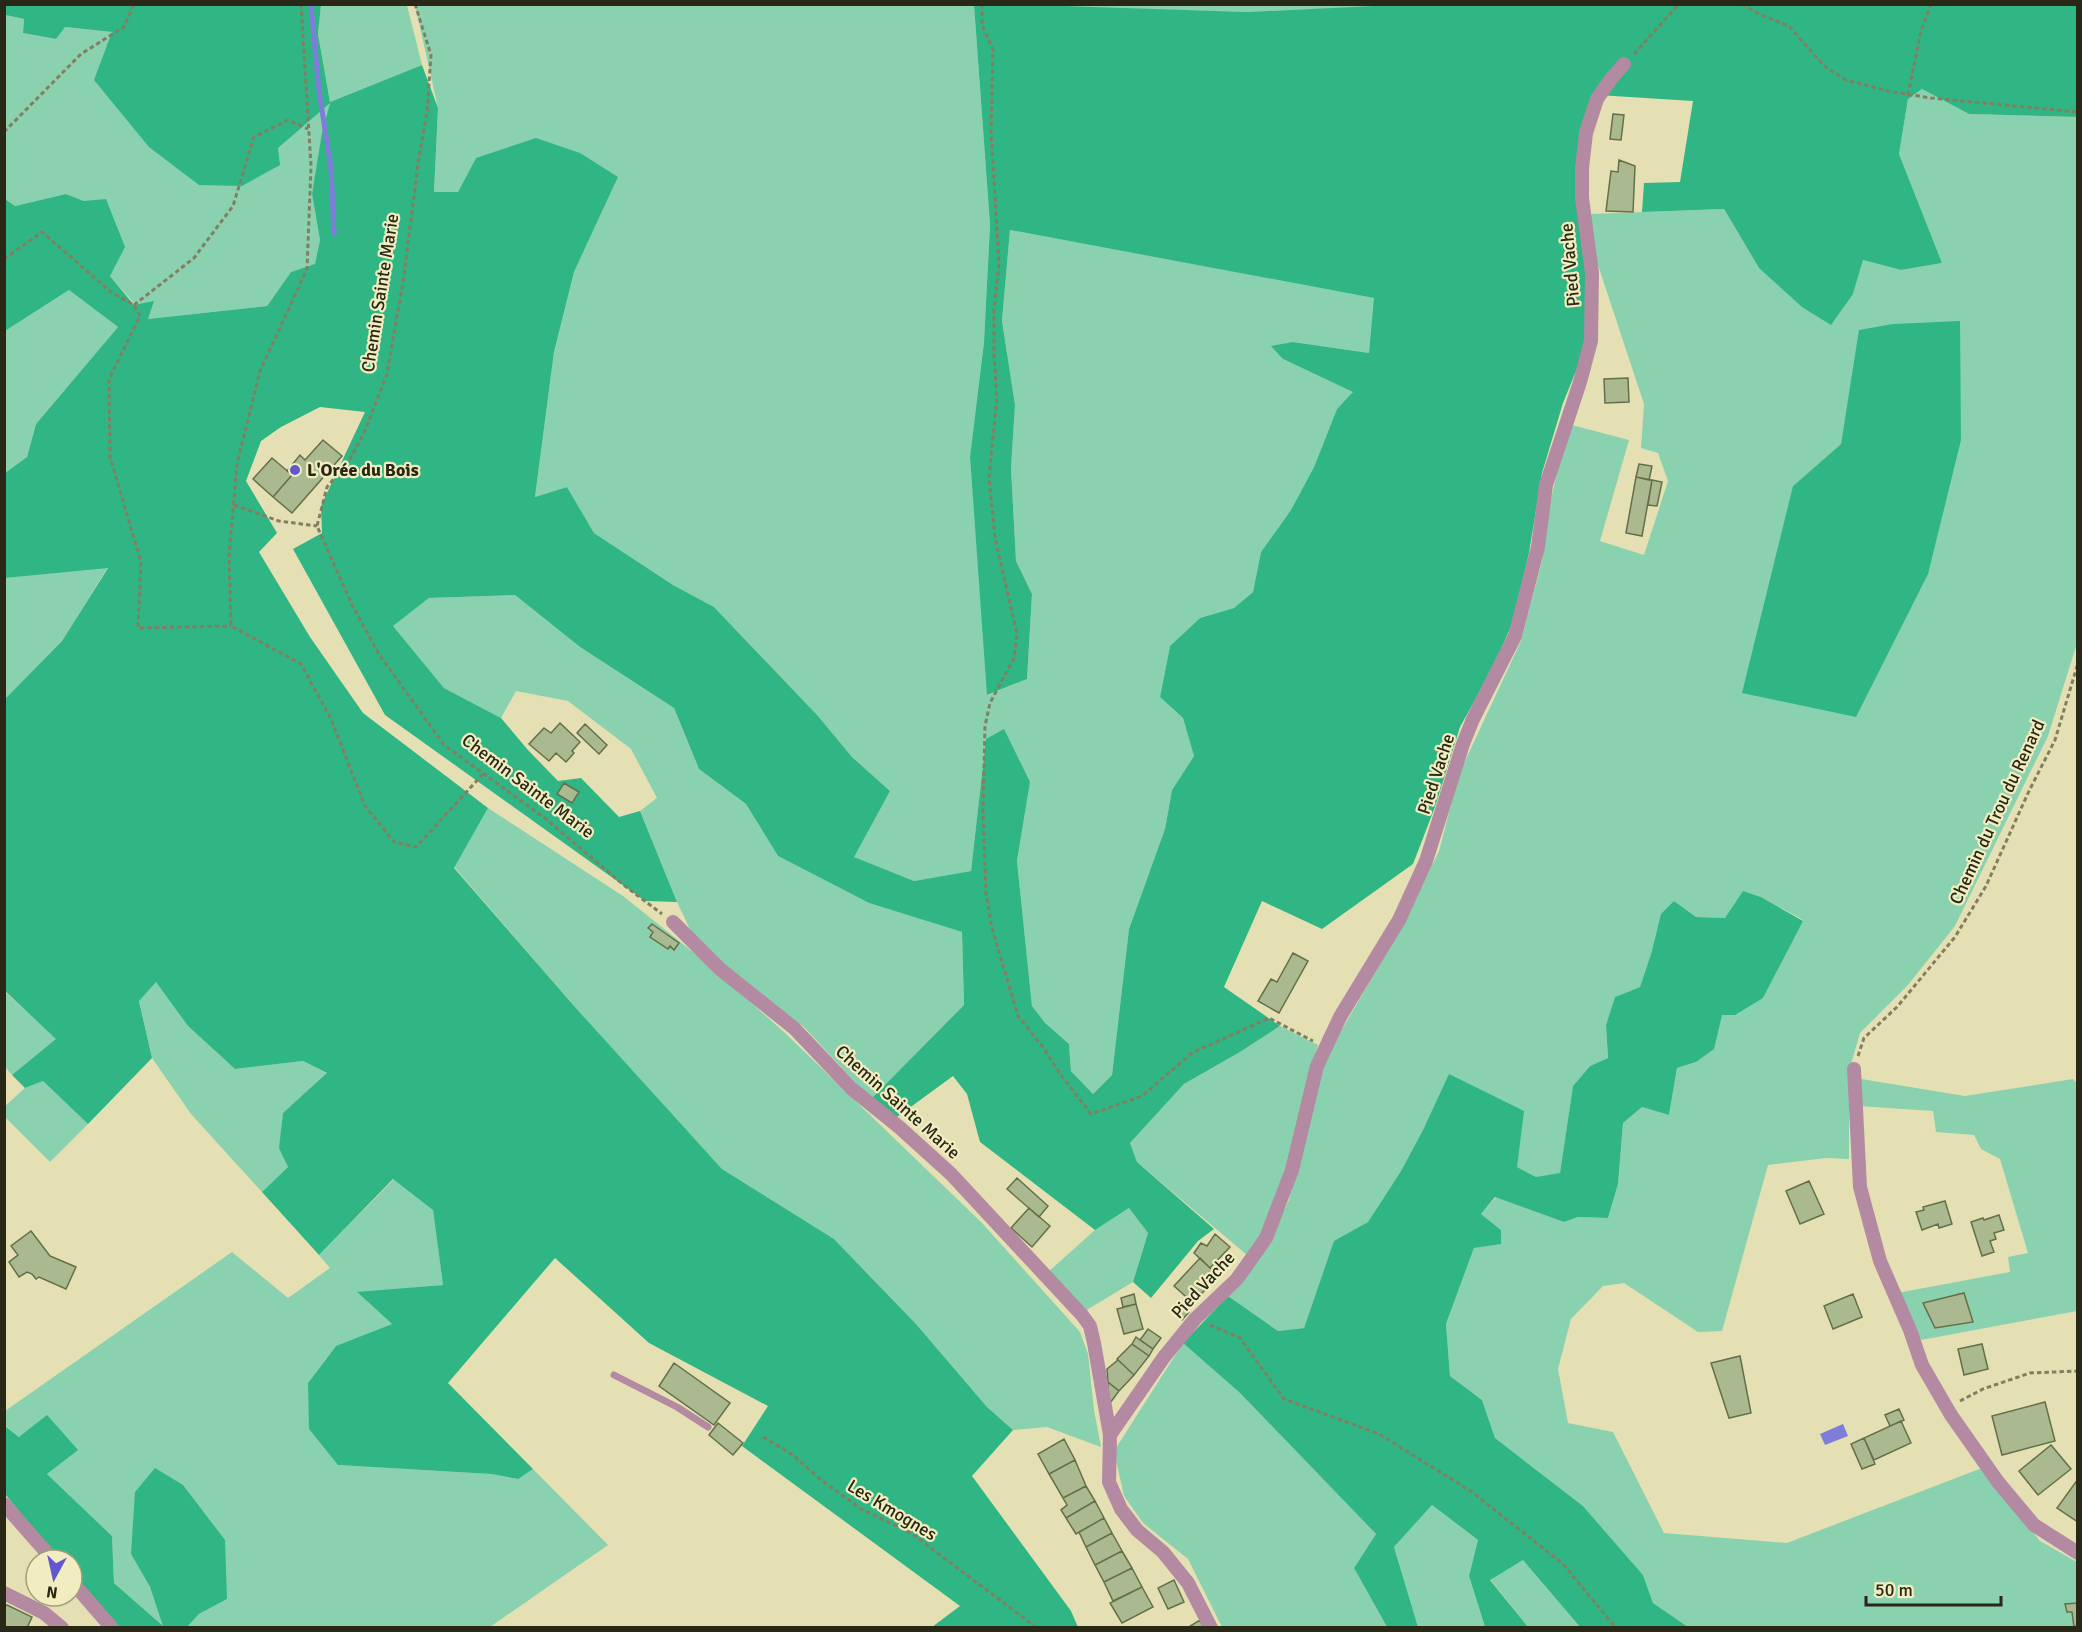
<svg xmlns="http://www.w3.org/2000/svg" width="2082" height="1632" font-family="Signika,sans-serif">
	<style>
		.green { fill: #8ad1af; fill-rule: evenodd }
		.forest { fill: #2fb684 }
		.water { fill: #7f7dda }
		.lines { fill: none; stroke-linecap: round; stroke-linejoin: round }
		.stream { stroke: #7f7dda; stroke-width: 5 }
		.building { fill: #abb990; stroke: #636f49; stroke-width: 1.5 }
		.path { stroke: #827f61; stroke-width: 3; stroke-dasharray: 4.5 3; stroke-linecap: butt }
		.lane { stroke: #b48aa3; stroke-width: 7 }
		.street { stroke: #b48aa3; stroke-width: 14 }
		.poi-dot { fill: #6357d0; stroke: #f1edc0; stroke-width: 2 }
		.labels { text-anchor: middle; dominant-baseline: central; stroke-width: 4.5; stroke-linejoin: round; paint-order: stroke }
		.street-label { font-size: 18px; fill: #292716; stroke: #f1edc0 }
		.poi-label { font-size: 18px; font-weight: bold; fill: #292716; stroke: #f1edc0; text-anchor: start }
	</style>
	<rect width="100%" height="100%" fill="#e4e0b3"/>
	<path class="green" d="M321 5H407L422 65 330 102 312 194 320 240 315 265 291 272 267 306 148 319 110 276 84 201 66 194 15 206 5 199 4 15 24 19 23 33 56 39 64 27 112 32 277 148 330 102 318 34Z
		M415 5H974L990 225 984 342 970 457 988 695 1027 679 1032 594 1016 561 1011 468 1015 405 1002 321 1010 230 1375 298 1369 353 1293 342 1283 359 1354 392 1337 409 1314 467 1291 510 1261 552 1253 592 1234 608 1200 618 1170 646 1160 697 1183 718 1194 756 1172 790 1165 829 1129 929 1112 1075 1093 1094 1071 1071 1069 1044 1044 1023 1032 1006 1017 861 1030 782 986 739 971 871 914 881 853 857 890 791 852 757 818 716 714 607 673 585 594 533 567 487 535 497 554 352 574 272 618 177 476 158 458 192H434L438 108Z
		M1001 5H1415L1247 12Z
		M1922 89 1969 114 2077 117 2078 640 2048 736 1955 926 1908 985 1860 1033 1849 1071V1159L1826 1158 1768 1165 1722 1331 1698 1332 1624 1283 1603 1286 1571 1319 1558 1369 1568 1423 1613 1432 1664 1533 1787 1543 1982 1468 2040 1541 2077 1562V1627C2057 1627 2041 1624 2021 1628L1688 1627 1653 1603 1643 1575 1583 1506 1495 1438 1482 1400 1450 1376 1446 1324 1474 1248 1501 1243V1230L1481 1214 1496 1197 1564 1222 1578 1217 1608 1218 1618 1184 1623 1123 1642 1107 1669 1115 1677 1068 1696 1062 1722 1015 1763 998 1803 920 1761 897 1743 891 1726 918 1696 917 1674 901 1652 951 1640 987 1615 997 1606 1025 1608 1058 1590 1066 1573 1086 1560 1174 1536 1177 1517 1167 1424 1128 1401 1171 1368 1222 1334 1242 1304 1328 1278 1331 1228 1296 1264 1250 1289 1200 1304 1142 1318 1075 1334 1043 1403 925 1439 851 1459 774 1521 641 1542 561 1548 513 1568 424 1629 440 1600 541 1644 555 1668 481 1658 453 1641 448 1644 404 1594 253 1590 214 1724 209 1759 268 1853 294 1863 260 1901 270 1942 263 1899 154 1908 99ZM1860 331 1856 717 1793 486 1841 444Z
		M69 290 118 327 36 424 27 457 5 473V331Z
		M108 567 62 641 5 699V578Z
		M515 595 580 647 674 708 699 769 746 804 778 856 869 903 962 932 964 1005 871 1099 804 1027 696 942 677 902 640 811 657 798 631 749 568 701 516 691 501 718 444 688 393 626 429 598Z
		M488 808 623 896 704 961 784 1032 982 1223 1080 1332 1088 1354 1094 1410 1101 1447 1047 1427 1013 1430 987 1407 916 1324 834 1239 722 1169 575 1007 454 867Z
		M156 981 188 1026 235 1069 303 1061 328 1074 283 1113 280 1148 288 1167 262 1192 191 1114 152 1058 139 1000Z
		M4 991 57 1039 12 1075 5 1067Z
		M1280 1026 1318 1045 1306 1084 1297 1131 1282 1188 1259 1239 1247 1255 1137 1162 1130 1143 1184 1084 1240 1052Z
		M1861 1079 1965 1096 2073 1079 2078 1085 2077 1311 1921 1340 1897 1293 2010 1272 2008 1257 2028 1253 2000 1159 1981 1149 1974 1135 1936 1132 1933 1111 1859 1106Z
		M43 1081 88 1124 50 1162 5 1117 4 1107 25 1088Z
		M394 1179 433 1209 443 1285 358 1293 392 1324 335 1347 308 1383 338 1465 491 1474 517 1479 533 1469 608 1545 490 1627H187L199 1614 227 1599 131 1554 150 1587 164 1627 114 1583 112 1536 47 1474 77 1450 19 1437 5 1425V1411L232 1252 288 1298 330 1268 319 1255Z
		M1129 1208 1148 1233 1133 1282 1085 1311 1047 1273 1095 1230Z
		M1183 1343 1240 1393 1376 1534 1354 1568 1387 1627H1222L1188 1559 1143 1523 1124 1496 1114 1451Z
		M1432 1505 1478 1540 1469 1576 1485 1627H1418L1394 1547Z
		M1523 1560 1580 1627H1528L1490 1579Z"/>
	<path class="forest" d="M1001 4 1247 12 1415 4 2077 5V117L1969 114 1922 89 1908 99 1899 154 1942 263 1901 270 1863 260 1853 294 1831 325 1802 307 1759 268 1724 209 1642 212 1644 183 1680 182 1693 101 1598 95 1581 185 1587 279 1585 349 1563 403 1542 473 1529 553 1513 622 1492 669 1460 727 1435 807 1413 864 1322 929 1262 901 1224 987 1280 1026 1240 1052 1184 1084 1130 1143 1137 1162 1214 1229 1198 1241 1151 1298 1133 1282 1148 1233 1129 1208 1095 1230 980 1142 967 1094 953 1076 897 1117 871 1099 964 1005 962 932 869 903 778 856 746 804 699 769 674 708 580 647 515 595 429 598 393 626 444 688 501 718 527 749 558 781 581 778 619 817 640 811 677 902 645 901 385 715 293 549 322 533 321 506 365 412 320 407 281 427 261 441 246 481 277 533 259 552 310 637 363 713 488 808 454 868 575 1007 722 1169 834 1239 916 1324 987 1407 1013 1430 972 1476 1071 1611 1078 1627H932L960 1606 742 1446 768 1406 649 1343 555 1258 448 1383 533 1469 518 1479 491 1474 338 1465 309 1429 308 1383 336 1346 392 1324 357 1292 443 1285 433 1210 393 1179 319 1255 262 1192 288 1167 279 1148 283 1113 327 1073 303 1061 235 1069 188 1026 156 982 139 1001 152 1058 88 1124 43 1081 25 1088 12 1075 56 1039 5 991V699L62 641 108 568 5 578V473L27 457 36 424 118 327 69 290 5 331V199L15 206 66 194 84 201 106 199 125 247 110 276 134 305 154 301 148 319 267 306 291 272 315 264 320 240 312 194 322 133 330 103 278 148 280 165 242 186 199 185 149 147 94 80 112 32 65 27 56 39 23 33 24 19 5 15V5H321L318 34 330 102 422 65 438 108 434 192H458L476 158 536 138 580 153 618 177 574 272 554 352 535 497 567 487 594 533 673 585 714 607 818 716 852 757 890 791 854 857 914 881 971 871 986 739 1004 729 1030 782 1017 861 1032 1006 1045 1023 1069 1044 1071 1071 1093 1094 1112 1075 1129 929 1165 829 1172 790 1194 756 1183 718 1160 697 1170 646 1200 618 1234 608 1253 592 1261 552 1291 510 1314 467 1337 409 1353 392 1283 359 1271 346 1293 342 1369 353 1374 298 1010 230 1002 321 1015 405 1011 468 1016 561 1032 594 1027 679 987 695 970 457 984 342 990 225 974 5Z
		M1960 321 1961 440 1928 574 1856 717 1742 693 1793 486 1841 444 1859 330 1893 324Z
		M1743 891 1761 897 1803 921 1763 998 1735 1015H1722L1714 1049 1696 1062 1677 1068 1669 1115 1642 1107 1623 1123 1618 1184 1608 1218 1578 1217 1564 1222 1495 1197 1481 1214 1501 1230V1244L1474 1248 1446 1324 1450 1376 1482 1400 1495 1438 1583 1506 1643 1575 1653 1603 1688 1627H1580L1523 1560 1490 1580 1528 1627H1485L1469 1576 1478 1540 1432 1505 1394 1547 1418 1627H1387L1354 1568 1376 1534 1240 1393 1183 1343 1228 1296 1278 1331 1304 1328 1334 1241 1368 1222 1401 1171 1424 1128 1449 1074 1524 1111 1517 1167 1536 1177 1560 1173 1573 1086 1590 1066 1608 1058 1606 1025 1615 997 1640 987 1652 951 1661 914 1674 901 1696 917 1725 918Z
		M47 1415 78 1450 47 1474 112 1536 114 1583 163 1626 150 1587 131 1554 135 1492 155 1468 183 1485 225 1540 227 1599 199 1614 187 1627H116L72 1575V1560H59L5 1494 4 1425 19 1437Z"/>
	<path class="water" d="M1843 1424 1848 1436 1825 1445 1820 1434Z"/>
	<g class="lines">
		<path class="stream" d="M311 4 319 91 331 168 334 234"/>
	</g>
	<path class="building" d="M1613 114 1624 115 1621 140 1610 139Z
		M1619 160 1635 166 1633 212 1606 211 1611 171 1618 172Z
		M1628 378 1629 402 1605 403 1604 379Z
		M323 440 342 456 292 513 273 497 292 475 287 471 300 455 305 460Z
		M272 458 292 475 273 497 253 479Z
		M1639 464 1652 466 1649 480 1636 477Z
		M1636 477 1652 480 1642 536 1626 533Z
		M1652 480 1662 482 1657 506 1648 505Z
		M560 723 580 742 572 751 574 753 566 762 556 753 549 761 529 744 544 728 551 733Z
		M585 724 607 745 599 754 577 733Z
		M564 783 579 792 572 803 557 794Z
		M652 924 679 943 674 950 670 946 668 949 650 937 653 932 648 928Z
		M1293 953 1308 961 1279 1013 1258 1001 1271 979 1277 982Z
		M1017 1178 1048 1206 1039 1217 1007 1189Z
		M1809 1181 1824 1214 1800 1224 1786 1191Z
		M1945 1201 1952 1224 1939 1228 1938 1224 1922 1230 1916 1212 1924 1210 1923 1207Z
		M1029 1208 1050 1226 1032 1247 1011 1228Z
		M1999 1215 2004 1230 1994 1233 1996 1239 1990 1241 1994 1252 1982 1256 1971 1222 1983 1218 1984 1220Z
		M31 1231 50 1256 76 1267 66 1289 39 1277 36 1279 32 1274 27 1272 19 1277 9 1262 18 1255 11 1246Z
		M1215 1234 1230 1247 1210 1268 1194 1253 1201 1243 1207 1246Z
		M1200 1258 1218 1276 1193 1303 1174 1286Z
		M1964 1293 1973 1322 1935 1328 1923 1303Z
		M1134 1294 1136 1304 1123 1307 1121 1298Z
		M1853 1294 1862 1317 1833 1329 1824 1306Z
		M1136 1304 1143 1329 1124 1334 1117 1309Z
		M1181 1305 1189 1312 1182 1320 1174 1314Z
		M1148 1329 1161 1338 1153 1349 1140 1340Z
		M1136 1337 1153 1349 1149 1356 1132 1344Z
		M1132 1344 1149 1356 1134 1375 1117 1359Z
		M1982 1344 1988 1369 1964 1375 1958 1349Z
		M1740 1356 1751 1413 1729 1418 1711 1363Z
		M1118 1360 1134 1375 1119 1391 1108 1382 1107 1369Z
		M674 1363 730 1403 714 1425 659 1386Z
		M1108 1382 1119 1391 1110 1403 1108 1402Z
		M2045 1402 2055 1441 2002 1455 1992 1416Z
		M1899 1409 1904 1420 1890 1426 1885 1415Z
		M1901 1421 1911 1443 1874 1460 1864 1438Z
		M718 1423 743 1443 733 1455 709 1435Z
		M1864 1438 1875 1464 1862 1469 1851 1444Z
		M1064 1439 1075 1460 1049 1474 1038 1454Z
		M2051 1445 2071 1469 2038 1495 2019 1471Z
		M1075 1460 1086 1486 1063 1498 1049 1474Z
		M2078 1479V1522L2057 1508Z
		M1086 1486 1095 1501 1066 1518 1061 1510 1067 1505 1063 1498Z
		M1095 1501 1104 1518 1076 1534 1066 1518Z
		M1104 1518 1112 1533 1086 1547 1079 1532Z
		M1112 1533 1122 1551 1095 1565 1086 1547Z
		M1122 1551 1132 1568 1104 1582 1095 1565Z
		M1132 1568 1142 1587 1113 1601 1104 1582Z
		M1174 1580 1184 1602 1168 1609 1158 1588Z
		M1142 1587 1153 1607 1122 1623 1110 1603Z
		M2078 1603V1626L2074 1627 2072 1612H2067L2065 1604Z
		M7 1605 32 1617 27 1628 4 1627V1606Z
		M1200 1620 1204 1628H1187Z"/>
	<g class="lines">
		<path class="path" d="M301 4 311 166 307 269 260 371 237 464 229 556 231 626 301 664 331 719 365 806 394 842 416 847 483 774
			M415 4 431 55 427 112 418 164 404 276 387 374 364 433 349 461 327 487 317 526 353 607 379 654 444 745 546 819 625 886 662 914
			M982 4V25L993 50 991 131 999 263 994 309V356L997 398 989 477 995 538 1017 634 1014 658 990 703 985 726 983 810 986 894 992 928 1018 1016 1042 1046 1061 1075 1091 1114 1142 1096 1192 1053 1269 1018 1313 1041
			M1742 4 1761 15 1789 26 1824 66 1846 80 1892 92 1931 98 2078 112
			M1634 54 1679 4
			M1908 95 1921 31 1931 4
			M4 132 81 54 124 27 134 4
			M4 259 42 232 111 292 134 305 140 316 109 379 110 457 141 562 138 628 231 626
			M134 305 194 258 233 206 254 137 288 120 308 129
			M234 505 279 521 317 526
			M1858 1056 1864 1038 1897 1007 1955 937 1986 886 2029 791 2055 740 2078 663
			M1210 1325 1240 1338 1284 1399 1379 1434 1472 1492 1563 1564 1616 1628
			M1960 1401 1983 1389 2030 1373 2078 1371
			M763 1437 793 1455 821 1480 861 1509 911 1533 1037 1628"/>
		<path class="lane" d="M614 1375 677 1407 708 1427"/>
		<path class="street" d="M673 922 720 969 794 1028 852 1089 899 1127 951 1174 1082 1315 1090 1326 1094 1343 1110 1435 1109 1482 1121 1509 1137 1530 1163 1552 1188 1583 1211 1628
			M1854 1069 1860 1187 1880 1261 1910 1330 1922 1365 1951 1415 1998 1482 2034 1525 2078 1553
			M1110 1435 1164 1357 1195 1319 1237 1279 1266 1238 1292 1170 1317 1066 1340 1017 1399 920 1426 861 1463 744 1473 719 1515 636 1538 547 1546 485 1580 382 1591 341 1592 273 1582 198V168L1586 133 1597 99 1611 79 1624 64
			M4 1504 53 1560
			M72 1582 112 1628
			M4 1593 44 1613 62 1628"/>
	</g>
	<circle class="poi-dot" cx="295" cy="470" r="6"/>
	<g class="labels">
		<g class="street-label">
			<text transform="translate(1570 265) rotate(-95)">Pied Vache</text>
			<text transform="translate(380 293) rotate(-81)">Chemin Sainte Marie</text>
			<text transform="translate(1436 774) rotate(-72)">Pied Vache</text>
			<text transform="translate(528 786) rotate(37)">Chemin Sainte Marie</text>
			<text transform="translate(1997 812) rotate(-65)">Chemin du Trou du Renard</text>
			<text transform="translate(898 1102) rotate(42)">Chemin Sainte Marie</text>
			<text transform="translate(1203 1285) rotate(-47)">Pied Vache</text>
			<text transform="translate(892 1510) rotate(31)">Les Kmognes</text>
		</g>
		<g class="poi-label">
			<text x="307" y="470">L'Orée du Bois</text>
		</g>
	</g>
	<rect width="2082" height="1632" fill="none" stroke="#292716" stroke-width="12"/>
	<g transform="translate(54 1578) rotate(188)"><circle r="28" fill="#f1edc0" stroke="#a19e7c" stroke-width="1.5"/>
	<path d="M0-4.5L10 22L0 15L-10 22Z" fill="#6357d0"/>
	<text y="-9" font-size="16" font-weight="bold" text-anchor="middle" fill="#292716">N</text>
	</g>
	<path d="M1866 1596v9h135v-9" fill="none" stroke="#292716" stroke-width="3"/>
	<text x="1875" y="1596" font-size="18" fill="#292716" stroke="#f1edc0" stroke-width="4.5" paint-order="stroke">50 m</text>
</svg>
